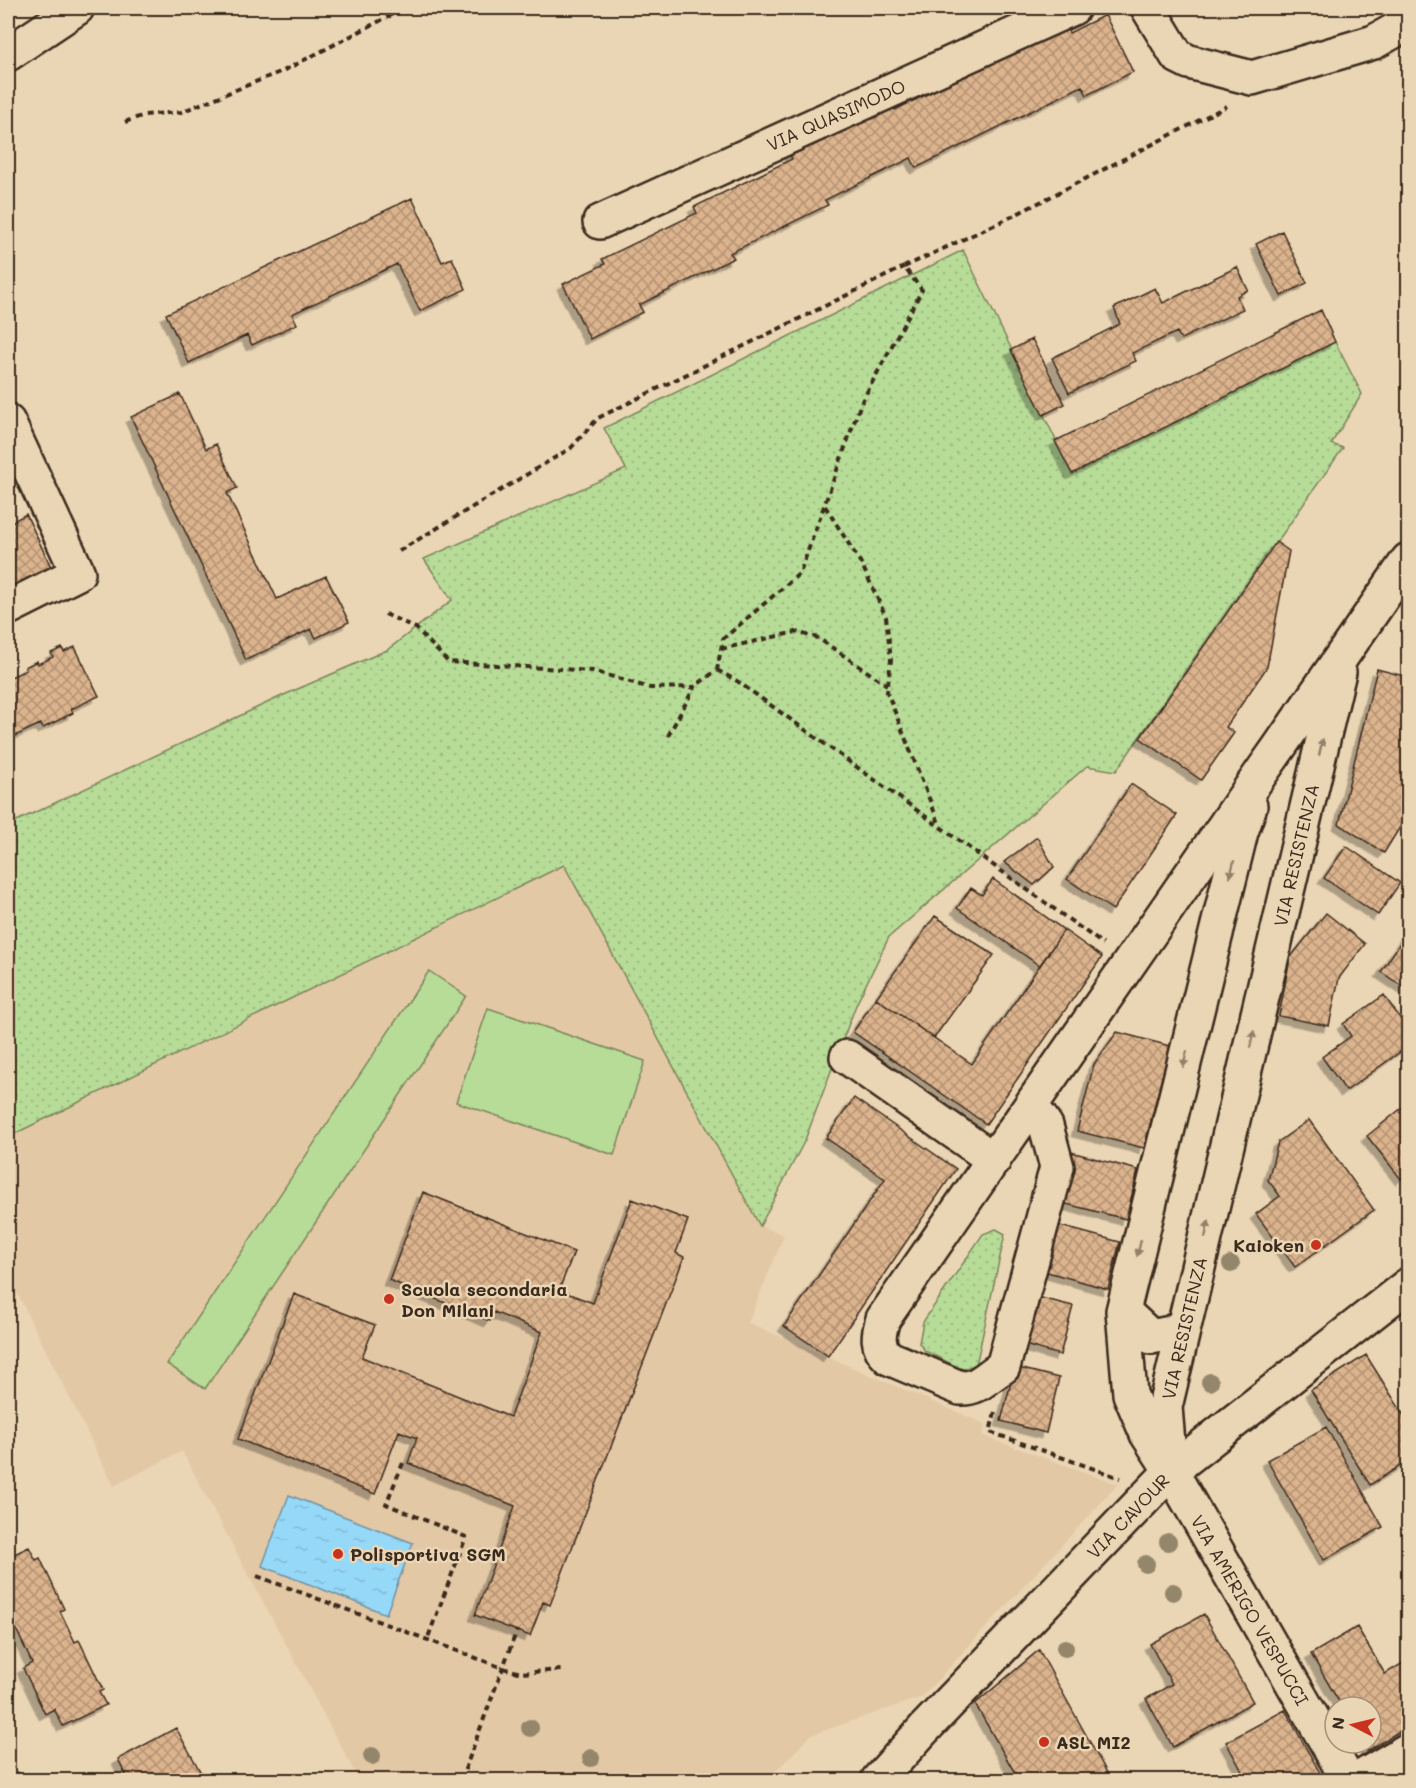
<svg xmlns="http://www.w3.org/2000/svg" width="1416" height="1788" font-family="Mali,sans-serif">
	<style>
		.built { fill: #e3c8a5 }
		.grass { fill: url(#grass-dots); stroke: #79835a; stroke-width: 1.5 }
		.garden { fill: #b7dc97; stroke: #79835a; stroke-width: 1.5 }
		.water { fill: url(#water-ripples); stroke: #7292a1; stroke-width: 1.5 }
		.building { fill: url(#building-cross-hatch); stroke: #3b2a1e; stroke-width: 1.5; filter: url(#shadow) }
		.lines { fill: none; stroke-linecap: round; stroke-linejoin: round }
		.minor-casing { stroke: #3b2a1e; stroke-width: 38 }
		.path { stroke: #3b2a1e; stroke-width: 4; stroke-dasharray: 6 4.5; stroke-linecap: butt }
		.minor { stroke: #ead5b4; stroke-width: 33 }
		.tree { fill: #94866b }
		.oneway { fill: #928069 }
		.poi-dot { fill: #c8321e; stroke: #ead5b4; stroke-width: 2 }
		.labels { text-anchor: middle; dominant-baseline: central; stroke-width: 5; stroke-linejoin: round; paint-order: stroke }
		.street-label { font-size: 18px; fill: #3b2a1e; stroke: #ead5b4 }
		.poi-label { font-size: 18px; font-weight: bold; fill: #3b2a1e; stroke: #ead5b4; text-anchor: start }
	</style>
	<defs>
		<pattern id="grass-dots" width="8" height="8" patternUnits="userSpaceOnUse" patternTransform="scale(1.5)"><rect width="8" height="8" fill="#b7dc97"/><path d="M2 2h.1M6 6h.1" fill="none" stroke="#9ebd82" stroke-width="1.8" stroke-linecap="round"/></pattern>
		<pattern id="water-ripples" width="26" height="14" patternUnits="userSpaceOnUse" patternTransform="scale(1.5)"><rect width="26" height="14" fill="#96d8f8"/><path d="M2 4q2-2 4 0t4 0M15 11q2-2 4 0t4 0" fill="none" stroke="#82bad4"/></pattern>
		<pattern id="building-cross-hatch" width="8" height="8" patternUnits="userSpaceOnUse" patternTransform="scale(1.5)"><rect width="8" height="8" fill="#dbb38d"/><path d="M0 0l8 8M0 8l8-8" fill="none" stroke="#b39273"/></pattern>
		<filter id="shadow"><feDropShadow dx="-5.5" dy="5.5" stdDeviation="0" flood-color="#0004"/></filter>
	</defs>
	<rect width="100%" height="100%" fill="#ead5b4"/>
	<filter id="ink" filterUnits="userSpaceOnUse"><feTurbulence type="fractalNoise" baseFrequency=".0167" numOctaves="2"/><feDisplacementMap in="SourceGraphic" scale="12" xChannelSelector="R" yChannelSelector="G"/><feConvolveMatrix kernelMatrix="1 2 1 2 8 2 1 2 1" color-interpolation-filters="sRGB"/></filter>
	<g filter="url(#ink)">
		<path class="built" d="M565 864 760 1226 784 1235 748 1323 985 1424 983 1436 1118 1484 922 1697 811 1735 767 1780H359L182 1451 114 1486 8 1275V1137Z"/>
		<path class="grass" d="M963 250 1072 473 1335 342 1362 394 1331 444 1343 448 1116 771 1087 766 889 937 856 1005 805 1140 760 1226 564 865 8 1137V825L284 695 387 650 452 600 424 559 626 469 604 428Z
			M996 1229 1005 1234 976 1365 962 1369 925 1351 919 1343 923 1322 983 1234Z"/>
		<path class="garden" d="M429 971 466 996 205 1389 167 1364Z
			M488 1008 645 1061 614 1155 456 1102Z"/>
		<path class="water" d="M289 1495 413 1543 386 1614 262 1566Z"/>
		<path class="building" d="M1105 15 1133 72 1087 95 1082 86 916 168 911 158 825 200 828 205 730 253 734 258 639 305 643 312 590 339 563 284 605 264 602 259 697 213 694 207 792 159 789 153 892 102 895 110 1066 26 1069 33Z
			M412 198 442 262 452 258 466 289 420 311 397 264 292 314 297 324 252 345 247 335 189 363 166 314Z
			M1282 231 1307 283 1281 296 1256 244Z
			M1237 267 1248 290 1237 296 1243 309 1181 339 1177 332 1132 353 1136 361 1069 393 1052 358 1120 324 1114 308 1155 288 1163 303Z
			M1321 310 1335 342 1072 474 1055 441Z
			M1032 339 1065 404 1043 415 1011 350Z
			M180 394 206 449 216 444 237 488 227 493 277 599 326 576 349 622 316 638 311 629 246 660 131 417Z
			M26 514 52 569 8 590V524Z
			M1276 542 1289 551 1267 667 1226 727 1234 733 1201 780 1140 738Z
			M75 647 99 696 71 709 73 713 43 728 40 724 11 738 8 730V675L10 674 11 677 26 670 25 667 37 661 38 664 53 657 51 653 62 648 64 652Z
			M1377 669 1408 677V814L1384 853 1339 824Z
			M1131 784 1177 815 1113 910 1067 879Z
			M1037 837 1054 867 1034 885 1004 862Z
			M1346 846 1400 883 1378 915 1324 878Z
			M993 879 1064 930 1040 966 957 908 971 888 982 895Z
			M1326 913 1365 944 1339 978 1329 1026 1279 1016 1290 958Z
			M935 916 994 955 934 1038 876 998Z
			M1064 930 1102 957 986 1124 853 1032 876 998 972 1064Z
			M1408 931V990L1381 972Z
			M1384 995 1408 1030V1046L1346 1091 1322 1057 1351 1036 1343 1024Z
			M1117 1032 1170 1046 1144 1148 1077 1131 1094 1064Z
			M854 1098 956 1169 828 1356 784 1326 885 1179 826 1138Z
			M1408 1103V1173L1401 1179 1367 1136Z
			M1309 1120 1374 1210 1295 1267 1256 1214 1280 1196 1268 1180 1278 1142Z
			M1071 1152 1138 1170 1126 1219 1058 1202Z
			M423 1192 574 1252 559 1290 593 1303 632 1199 688 1220 676 1253 684 1257 550 1605 543 1602 530 1636 475 1615 515 1506 408 1463 417 1438 399 1431 375 1494 238 1439 294 1294 375 1325 362 1357 510 1417 542 1332 494 1312 490 1321 389 1280Z
			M1053 1224 1120 1242 1108 1289 1040 1270Z
			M1033 1296 1073 1306 1060 1355 1021 1344Z
			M1366 1355 1408 1422V1461L1370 1485 1311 1390Z
			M1015 1367 1059 1378 1046 1433 1001 1421Z
			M1326 1427 1383 1527 1324 1560 1267 1460Z
			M29 1547 36 1560 40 1558 64 1609 60 1611 75 1642 79 1640 103 1690 99 1692 106 1705 63 1726 54 1709 45 1714 23 1668 32 1663 16 1629 8 1633V1557Z
			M1204 1614 1253 1702 1173 1747 1146 1699 1172 1684 1150 1644Z
			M1357 1627 1385 1674 1408 1660V1726L1367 1751 1362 1743H1371V1707H1342L1311 1654Z
			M1039 1650 1111 1780H1019L975 1704Z
			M1285 1710 1324 1780H1247L1226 1742Z
			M176 1728 205 1780H129L118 1759Z"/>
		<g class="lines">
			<defs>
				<path id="minor" d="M1148 8 1177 56 1189 62 1252 78 1374 42 1408 23
					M8 54 77 8
					M600 222 1073 8
					M8 422 78 573 8 608
					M1250 806 1241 832 1123 1311 1130 1394 1147 1434 1171 1471 1348 1780
					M847 1057 994 1160
					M1029 1109 1040 1117 1046 1126 1057 1167 1003 1367C987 1376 979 1389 960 1388L889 1358C876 1346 878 1335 883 1319 1009 1137 1135 955 1261 773L1280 746 1408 560
					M1123 1311 1151 1337 1171 1333 1184 1325
					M1170 1467 1165 1407 1339 672
					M878 1780 924 1729 1171 1471 1408 1285
					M1357 1780 1408 1750"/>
			</defs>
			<use href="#minor" class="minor-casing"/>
			<path class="path" d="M125 122 144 115 181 112 285 70 405 8
				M825 506 862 565 886 617 891 660 887 692 940 826
				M399 551 571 448 598 418 904 267
				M385 614 416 628 448 662 593 671 650 688 694 687 717 670 723 639 800 573 861 403 922 290 904 267 1011 217 1227 106
				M721 649 796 632 818 638 887 685
				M717 670 737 681 1103 944
				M668 736 694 688
				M995 1412 990 1432 1120 1478
				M403 1463 386 1504 466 1537 427 1640
				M257 1576 503 1668 521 1673 561 1670
				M8 1765 24 1780
				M461 1780 517 1630"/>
			<use href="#minor" class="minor"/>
		</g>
		<g class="tree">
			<circle cx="1231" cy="1264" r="9"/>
			<circle cx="1210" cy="1382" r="9"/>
			<circle cx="1168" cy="1542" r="9"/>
			<circle cx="1146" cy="1564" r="9"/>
			<circle cx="1173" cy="1592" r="9"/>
			<circle cx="1065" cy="1648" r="9"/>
			<circle cx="530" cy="1728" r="9"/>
			<circle cx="372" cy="1756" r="9"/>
			<circle cx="591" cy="1758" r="9"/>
		</g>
		<defs><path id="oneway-solid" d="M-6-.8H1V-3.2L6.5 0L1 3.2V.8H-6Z" transform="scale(1.5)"/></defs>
		<g class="oneway">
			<use href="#oneway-solid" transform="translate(1321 747) rotate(-77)"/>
			<use href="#oneway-solid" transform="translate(1232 869) rotate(104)"/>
			<use href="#oneway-solid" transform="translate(1252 1039) rotate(-77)"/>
			<use href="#oneway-solid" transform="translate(1185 1059) rotate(104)"/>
			<use href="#oneway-solid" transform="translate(1207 1229) rotate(-77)"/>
			<use href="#oneway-solid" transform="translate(1139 1248) rotate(104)"/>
		</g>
	</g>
	<g class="poi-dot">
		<circle cx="1316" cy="1245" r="6"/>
		<circle cx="389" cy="1299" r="6"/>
		<circle cx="338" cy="1554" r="6"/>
		<circle cx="1044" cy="1742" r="6"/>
	</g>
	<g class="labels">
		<g class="street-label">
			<text transform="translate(836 115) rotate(-24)">VIA QUASIMODO</text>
			<text transform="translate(1296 855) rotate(-77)">VIA RESISTENZA</text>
			<text transform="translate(1184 1328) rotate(-77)">VIA RESISTENZA</text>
			<text transform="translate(1128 1516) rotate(-46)">VIA CAVOUR</text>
			<text transform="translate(1250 1610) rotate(60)">VIA AMERIGO VESPUCCI</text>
		</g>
		<g class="poi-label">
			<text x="1304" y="1245" text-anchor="end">Kaioken</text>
			<text x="401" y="1289">Scuola secondaria<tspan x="401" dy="21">Don Milani</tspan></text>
			<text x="350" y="1554">Polisportiva SGM</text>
			<text x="1056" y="1742">ASL MI2</text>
		</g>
	</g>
	<rect width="1416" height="1788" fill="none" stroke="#ead5b4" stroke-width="30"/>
	<rect x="15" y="15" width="1386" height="1758" fill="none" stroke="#3b2a1e" stroke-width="2" filter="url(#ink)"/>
	<g transform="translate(1353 1725) rotate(277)"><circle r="28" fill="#ead5b4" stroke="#a49178" stroke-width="1.5"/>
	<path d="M0-4.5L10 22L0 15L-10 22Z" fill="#c8321e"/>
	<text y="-9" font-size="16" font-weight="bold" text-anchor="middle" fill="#3b2a1e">N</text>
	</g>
</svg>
